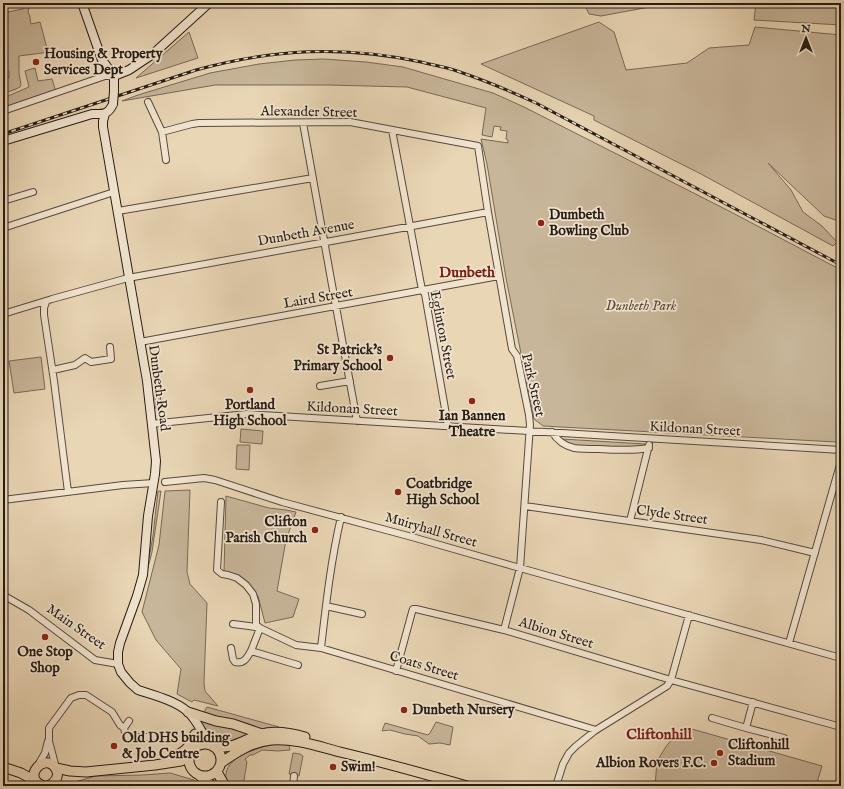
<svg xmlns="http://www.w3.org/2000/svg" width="844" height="789" font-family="'IM FELL English',serif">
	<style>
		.green { fill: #c8b69a; stroke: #776958 }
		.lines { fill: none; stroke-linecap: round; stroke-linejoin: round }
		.street-casing { stroke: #574a3d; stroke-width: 8 }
		.secondary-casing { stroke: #261c15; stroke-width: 10 }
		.primary-casing { stroke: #261c15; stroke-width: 11 }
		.street { stroke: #f1e4cf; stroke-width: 6 }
		.secondary { stroke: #f1e4cf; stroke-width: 8 }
		.primary { stroke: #e9d6b5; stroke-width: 9 }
		.rail-casing { stroke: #261c15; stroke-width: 3 }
		.rail { stroke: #f1e4cf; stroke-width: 1.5; stroke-dasharray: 4.5; stroke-linecap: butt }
		.secondary-bridge-casing { stroke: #261c15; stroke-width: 10; stroke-linecap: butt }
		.secondary-bridge { stroke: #f1e4cf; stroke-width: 8 }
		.poi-dot { fill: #8f2418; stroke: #f1e4cf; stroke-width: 1.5 }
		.labels { text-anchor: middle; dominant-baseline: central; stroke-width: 3.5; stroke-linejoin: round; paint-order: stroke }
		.poi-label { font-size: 14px; font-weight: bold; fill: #261c15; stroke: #f1e4cf; text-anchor: start }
		.street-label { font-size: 14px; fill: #261c15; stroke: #f1e4cf }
		.park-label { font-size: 14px; font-style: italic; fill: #574a3d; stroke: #f1e4cf }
		.neighbourhood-label { font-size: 15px; font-weight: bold; fill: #7a1f14; stroke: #f1e4cf }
	</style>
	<rect width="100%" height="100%" fill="#e9d6b5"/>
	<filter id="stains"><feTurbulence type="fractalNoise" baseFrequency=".005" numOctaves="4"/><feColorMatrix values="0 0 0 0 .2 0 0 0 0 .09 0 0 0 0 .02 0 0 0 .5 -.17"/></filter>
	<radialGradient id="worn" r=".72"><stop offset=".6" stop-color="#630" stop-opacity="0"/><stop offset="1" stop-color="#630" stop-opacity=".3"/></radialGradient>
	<path class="green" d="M22 3H25L29 7 28 12 30 16V18L31 24 40 22 48 52 42 53 19 56V73L21 85 20 87 16 89 5 93 8 96 29 87 25 71 35 68 38 81 52 79 56 92 3 111V86H6L7 78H9V71L3 70V49L8 48 3 29V13L23 9Z
		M584 3H659L655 6 601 16 589 14Z
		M756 3H841V25L754 20Z
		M599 22 614 32 626 70 687 63 709 48 749 45 755 27 841 35V222L824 216 768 163 791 190 803 212 822 226 837 242 833 246 701 174 594 120V116L481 64Z
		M189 32 198 58 136 78Z
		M324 59 366 62 403 67 493 93 524 107 729 211 841 270V441L839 440 836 442 543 426 534 419 506 278 487 164 481 139 508 143V140L506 139 507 131 500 130 501 127 494 126 492 137 482 135 486 108 407 87 328 85H215L122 101 138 95 210 73 259 64 295 60Z
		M41 357 45 389 14 393 9 361Z
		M154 386H159L162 410 156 409Z
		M241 429 263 431 262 444 240 442Z
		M562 439 645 444V445L642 447 628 448 574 446 568 444Z
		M237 445H250L249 470 236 469Z
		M190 490 187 572 190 584 207 603 204 683 205 691 218 706 194 700 192 702 177 694 181 669 156 640 142 612 159 545 165 491Z
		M158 491H161L152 552 145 579 153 536Z
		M226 496 269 508 286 510 296 512 286 540 277 591 299 599 293 617 265 623 258 596 224 573Z
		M207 707 279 727 280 730 263 731 205 714V710Z
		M198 718 252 733C246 736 240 739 235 741 215 747 207 731 198 718Z
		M436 722 453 727 450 745 440 743 429 744 418 736 405 734 390 730 382 731 385 723 428 735 430 733Z
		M692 729 822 766 816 786H655L657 761 667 745 677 734Z
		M277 744 289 745 290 750 278 751 262 750 253 755H250L245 759 247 762 243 786H230C228 782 225 779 226 774 227 756 262 746 277 744Z
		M293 753 300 754 303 756 299 776 289 774Z
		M170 773 194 780 201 786H60L96 776 143 775Z"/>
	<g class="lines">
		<defs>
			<path id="street" d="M148 102 162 132
				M3 111 105 76H114
				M303 123C320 222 339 322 357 421
				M392 130 422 290 425 294 448 426
				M166 160 162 132 192 124 199 123 350 122 478 146 488 212 512 349 517 356 529 415 530 425 520 568 504 630
				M3 201 33 192
				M118 211 313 178
				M3 228 114 192
				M46 302 44 308V315L54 381 68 492
				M3 314 52 299 128 278 348 238 488 212
				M140 342 499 276
				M53 370 75 365 85 358 91 362 111 359 110 347
				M320 386 350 381
				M151 424 218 417 247 414 841 450
				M552 432C557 440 565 446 574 448 582 449 591 449 599 449 615 450 633 451 649 448
				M165 482 204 478 215 480 282 502 412 537 520 568 841 658
				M3 500 123 485 154 483
				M221 502 217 570 222 574 228 575 237 578 246 585 253 594 256 604V625L260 628 296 645 321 648 596 730
				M525 506 761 540 815 553
				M630 521 649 445
				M3 595 29 610 95 660 118 664
				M326 606 362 614
				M233 624 249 626 260 628 251 651
				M789 643 841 461
				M231 648 233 659 235 662C244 664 247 658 251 651L298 665
				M321 648C326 604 331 560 341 517
				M396 671 412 612 413 609H416L504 630 671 680 841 727
				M712 718 746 728 753 702
				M124 728 126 737H153
				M746 728 784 738
				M38 765 45 753 48 741
				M56 768 49 741V728L71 698 79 695H86L112 712 120 725 124 728 129 721
				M293 786 294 776
				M556 786 563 764 569 753 576 746 596 730 667 686 671 680 689 615"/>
			<path id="secondary" d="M82 3 102 60 114 76
				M114 76 129 70 153 54 209 3
				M114 91V76
				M105 114 103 121V127L147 381 156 461 155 474 148 516 143 575 137 596 120 643 118 652V664L121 672 130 683 138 690C153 695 174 700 187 711 195 718 204 735 209 745
				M3 141 92 114C103 114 108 115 113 104
				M193 750 195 742V736"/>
			<path id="primary" d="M188 712 216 721 233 724 262 734
				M189 760a16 16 0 1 1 32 0a16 16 0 1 1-32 0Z
				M216 748C221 747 226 747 231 746 242 743 251 737 261 734 276 730 291 733 305 737
				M169 760C183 752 189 750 195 734
				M221 763C236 752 252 742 271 740 295 738 317 746 340 752 382 762 425 774 467 786
				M3 767 21 773 37 782
				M56 768 70 771 86 772 155 765 181 761 190 756
				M217 772 225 786
				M200 776 212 786
				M44 786C20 779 45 750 56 769 60 776 55 783 48 786"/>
		</defs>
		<use href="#street" class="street-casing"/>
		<use href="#secondary" class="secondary-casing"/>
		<use href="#primary" class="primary-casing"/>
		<use href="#street" class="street"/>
		<use href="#secondary" class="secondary"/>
		<use href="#primary" class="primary"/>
		<defs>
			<path id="rail" d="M3 134 196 70C273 49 343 45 421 62 433 65 445 67 457 71 484 80 510 91 536 103L841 265"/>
		</defs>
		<use href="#rail" class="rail-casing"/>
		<use href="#rail" class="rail"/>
		<defs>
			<path id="secondary-bridge" d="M113 104 114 91"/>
		</defs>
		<use href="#secondary-bridge" class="secondary-bridge-casing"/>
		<use href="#secondary-bridge" class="secondary-bridge"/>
	</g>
	<g class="poi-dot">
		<circle cx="36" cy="62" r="4"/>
		<circle cx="541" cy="223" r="4"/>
		<circle cx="390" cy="358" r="4"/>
		<circle cx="250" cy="390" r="4"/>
		<circle cx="472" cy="401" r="4"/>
		<circle cx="398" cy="492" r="4"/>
		<circle cx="315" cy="530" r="4"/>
		<circle cx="45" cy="637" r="4"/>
		<circle cx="404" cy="710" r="4"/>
		<circle cx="114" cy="746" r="4"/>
		<circle cx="720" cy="753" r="4"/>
		<circle cx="714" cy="763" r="4"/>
		<circle cx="333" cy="767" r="4"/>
	</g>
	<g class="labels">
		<g class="poi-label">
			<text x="44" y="54">Housing &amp; Property<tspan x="44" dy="16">Services Dept</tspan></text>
			<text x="549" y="215">Dumbeth<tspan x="549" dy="16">Bowling Club</tspan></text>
			<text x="382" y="350" text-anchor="end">St Patrick's<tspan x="382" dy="16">Primary School</tspan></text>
			<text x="250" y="405" text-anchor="middle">Portland<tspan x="250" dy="16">High School</tspan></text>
			<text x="472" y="416" text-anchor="middle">Ian Bannen<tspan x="472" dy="16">Theatre</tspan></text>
			<text x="406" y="484">Coatbridge<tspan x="406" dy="16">High School</tspan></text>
			<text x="307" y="522" text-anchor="end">Clifton<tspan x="307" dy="16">Parish Church</tspan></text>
			<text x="45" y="652" text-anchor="middle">One Stop<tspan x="45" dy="16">Shop</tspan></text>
			<text x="412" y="710">Dunbeth Nursery</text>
			<text x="122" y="738">Old DHS building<tspan x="122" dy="16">&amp; Job Centre</tspan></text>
			<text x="728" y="745">Cliftonhill<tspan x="728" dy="16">Stadium</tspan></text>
			<text x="706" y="763" text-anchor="end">Albion Rovers F.C.</text>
			<text x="341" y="767">Swim!</text>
		</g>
		<g class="street-label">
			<text transform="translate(309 112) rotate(1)">Alexander Street</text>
			<text transform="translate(306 233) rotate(-10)">Dunbeth Avenue</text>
			<text transform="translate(318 298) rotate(-10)">Laird Street</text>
			<text transform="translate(443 335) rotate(79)">Eglinton Street</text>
			<text transform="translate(533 385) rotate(77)">Park Street</text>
			<text transform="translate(159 388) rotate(82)">Dunbeth Road</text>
			<text transform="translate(352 409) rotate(3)">Kildonan Street</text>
			<text transform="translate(695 429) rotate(3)">Kildonan Street</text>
			<text transform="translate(672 515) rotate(8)">Clyde Street</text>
			<text transform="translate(431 530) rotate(16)">Muiryhall Street</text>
			<text transform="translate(76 627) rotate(35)">Main Street</text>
			<text transform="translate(556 633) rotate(17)">Albion Street</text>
			<text transform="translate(424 666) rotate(17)">Coats Street</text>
		</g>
		<g class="park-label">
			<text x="641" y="306">Dunbeth Park</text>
		</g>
		<g class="neighbourhood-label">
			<text x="467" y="272">Dunbeth</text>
			<text x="659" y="734">Cliftonhill</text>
		</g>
	</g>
	<rect width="844" height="789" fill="none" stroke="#e9d6b5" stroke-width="16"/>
	<rect x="4" y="4" width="836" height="781" fill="none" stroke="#261c15" stroke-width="2"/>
	<rect x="8" y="8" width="828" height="773" fill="none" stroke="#261c15"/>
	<g transform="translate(806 38)" stroke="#f1e4cf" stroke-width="3" paint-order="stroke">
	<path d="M0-3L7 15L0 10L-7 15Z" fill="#261c15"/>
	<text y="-6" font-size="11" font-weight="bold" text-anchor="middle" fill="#261c15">N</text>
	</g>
	<rect width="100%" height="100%" filter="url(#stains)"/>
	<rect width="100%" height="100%" fill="url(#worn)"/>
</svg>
